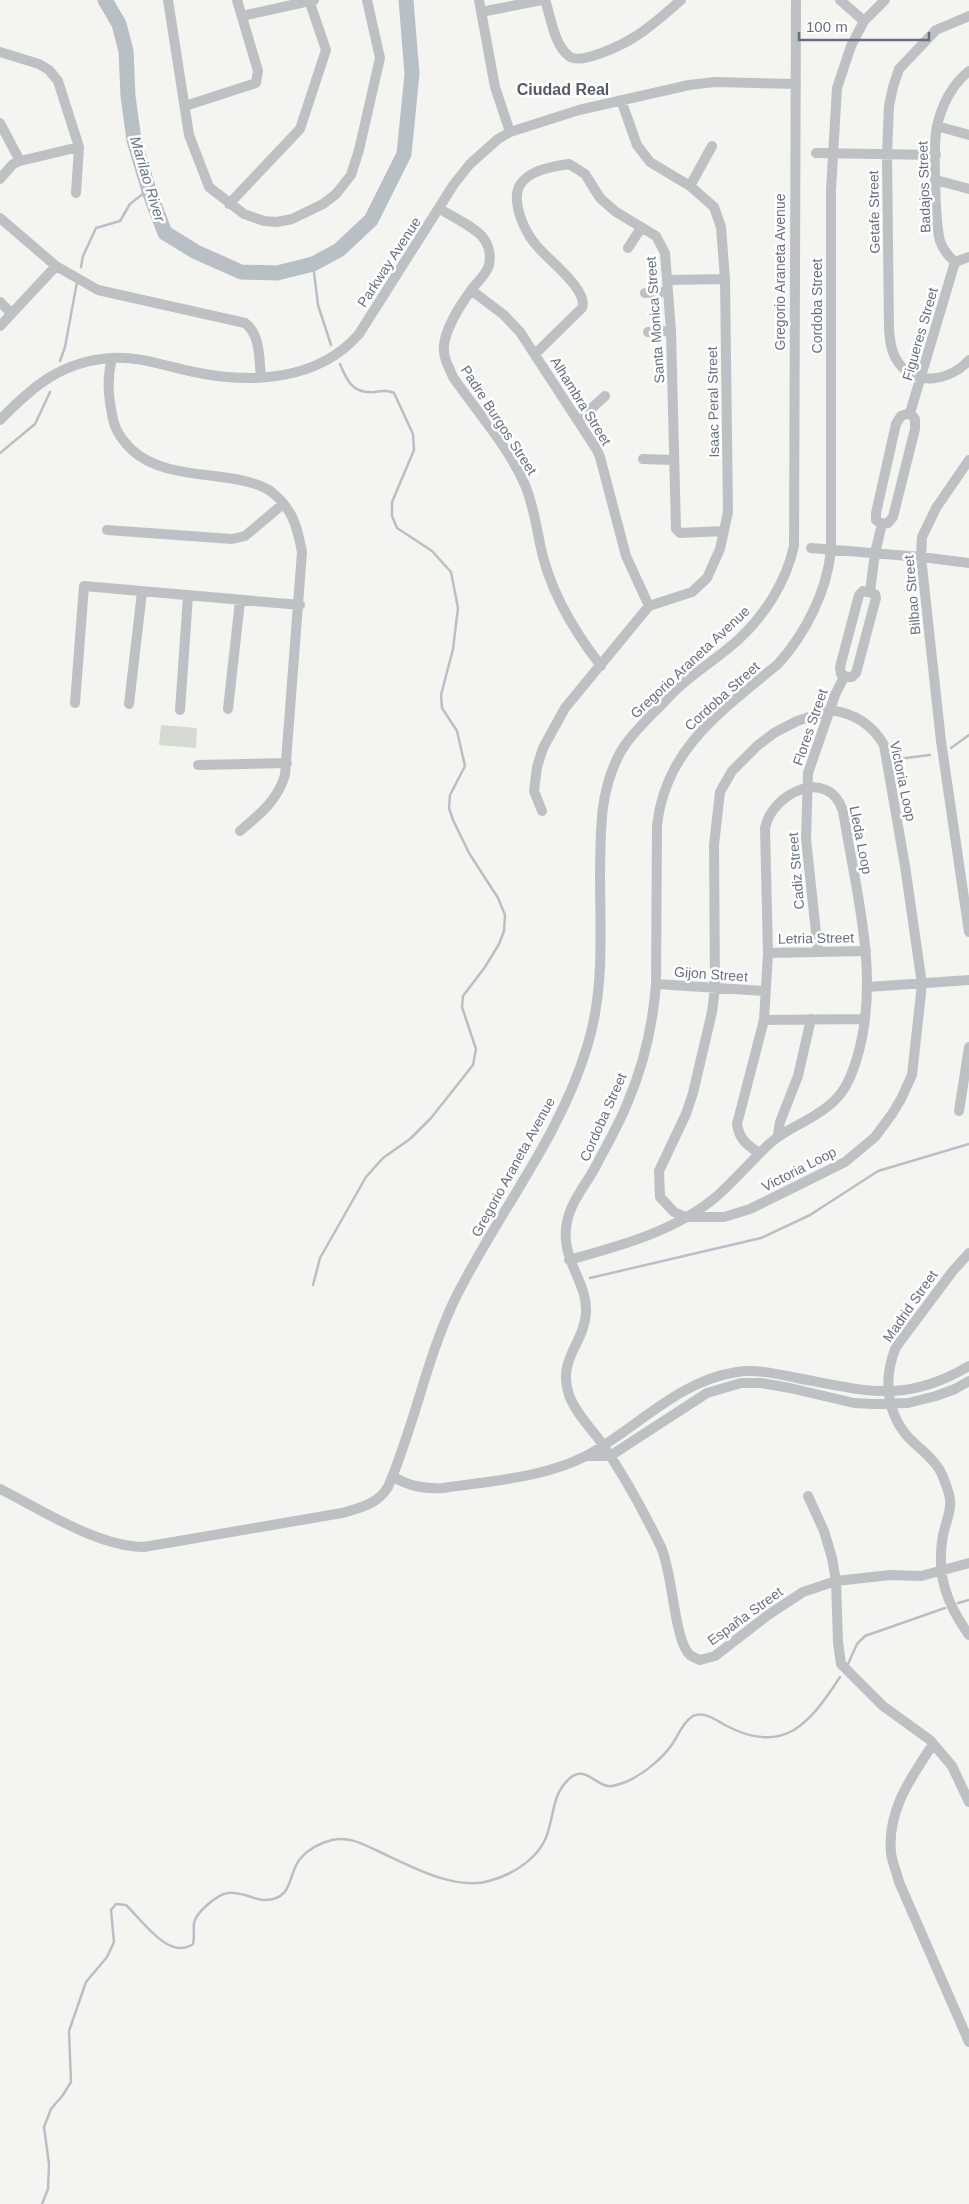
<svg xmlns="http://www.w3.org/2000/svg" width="969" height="2204" font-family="Arial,sans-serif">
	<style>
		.green { fill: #d5dad3 }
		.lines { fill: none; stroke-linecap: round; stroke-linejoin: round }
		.stream { stroke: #b9c0c5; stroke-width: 2.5 }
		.river { stroke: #b9c0c5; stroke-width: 15 }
		.minor { stroke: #bec1c4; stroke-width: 10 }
		.labels { text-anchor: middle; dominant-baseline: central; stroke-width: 5; stroke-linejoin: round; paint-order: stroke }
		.street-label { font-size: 14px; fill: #67717e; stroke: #fff }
		.water-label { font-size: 15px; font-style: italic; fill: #697882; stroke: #fff }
		.quarter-label { font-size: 16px; font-weight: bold; fill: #545b64; stroke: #fff }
	</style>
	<rect width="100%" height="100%" fill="#f4f4f1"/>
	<path class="green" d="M161 725 197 728 196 748 159 745Z"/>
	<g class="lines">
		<path class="stream" d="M313 264 318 305 331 345
			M81 267 83 256 96 228 120 221 130 204 149 189
			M60 361 65 347 77 282
			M0 453 35 424 50 392
			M893 743 897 755 899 781
			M951 748 969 735
			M898 759 930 755
			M590 1278 761 1238 810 1215 878 1171 969 1144
			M313 1285 320 1258 366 1177 383 1158 410 1139 431 1118 473 1065 476 1049 462 1007 463 996 485 967 499 944 504 931 505 915 498 898 469 853 453 820 449 808 450 795 465 766 457 731 442 708 441 695 453 649 458 608 451 572 432 551 397 528 392 516V502L414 450 413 434 394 393C387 390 382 391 374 392 353 394 347 381 340 364
			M958 1603 969 1600
			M848 1664 857 1644 865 1636 945 1608
			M42 2204 48 2189 49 2164 44 2127 51 2109 63 2095 71 2082 69 2031 86 1982 107 1957 114 1942 111 1910 116 1904 126 1905C142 1920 169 1961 193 1944 195 1936 193 1930 194 1923 196 1912 218 1894 228 1893 233 1892 240 1894 245 1895 255 1898 262 1902 273 1899 293 1894 289 1872 300 1859 308 1849 320 1843 332 1840 351 1836 364 1845 380 1852 410 1866 455 1891 489 1881 515 1874 543 1856 549 1828 554 1811 554 1794 567 1781 583 1763 594 1784 608 1786 613 1787 623 1783 628 1781 645 1773 663 1758 673 1743 679 1734 683 1722 693 1716 704 1711 716 1720 725 1725 784 1757 810 1723 840 1677"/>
		<path class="river" d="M105 0 119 24 126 51 128 96 134 140 150 194 165 233 196 252 241 272 277 273 313 264 339 250 371 220 404 154 412 74 406 0"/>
		<path class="minor" d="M168 0 189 135 209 187 244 214 264 221 277 222 292 219 323 204 336 194 351 175 359 150 380 58 367 0
			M479 0 495 87 510 132
			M545 0C551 17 554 45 569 56 580 66 624 44 636 36 652 26 667 12 681 0
			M840 0 864 21
			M885 0 864 21 851 46 837 88 831 190V550C827 591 806 633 778 664 723 710 665 748 657 826L656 984C653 1024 643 1067 627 1104 619 1124 608 1143 598 1162 589 1181 571 1200 567 1222 559 1259 588 1281 586 1313 584 1344 557 1359 569 1395 576 1414 592 1429 603 1445 625 1477 644 1512 661 1547 673 1573 674 1641 690 1655 693 1657 697 1659 700 1660L715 1656 768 1615 803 1592 836 1581 890 1575 921 1576 969 1563
			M481 12 542 0
			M242 16 314 0
			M969 16 936 30 899 69 893 87 889 106 887 154 889 329C890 341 891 352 898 362 916 388 951 380 969 360
			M0 52 39 64 49 70 58 81 79 147 76 193
			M185 106 256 83 258 71 237 0
			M0 123 20 161
			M937 126 969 135
			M816 153 936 155
			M0 179 13 164 20 161 79 147
			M936 180 969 189
			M690 186 712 146
			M229 204 300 129 326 50 309 0
			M440 209C451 216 477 228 484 239 489 246 491 256 489 265 487 274 477 282 472 289 461 304 442 333 444 351 444 360 450 369 453 377 477 412 508 446 525 485 533 504 536 524 540 544 549 590 573 630 601 666
			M0 218 56 266 98 290 245 323C261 335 259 360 261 378
			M628 248 641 228
			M955 262C948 256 943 249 940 241 935 223 933 144 937 126 942 104 952 85 969 71
			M955 262 969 257
			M668 280 725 279
			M471 290 504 315 520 332 597 450 600 457 626 556 649 606
			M645 293 668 292
			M0 302 11 313
			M0 326 56 266
			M648 332 671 331
			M535 354 582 308C589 290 548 260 537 246 527 235 518 216 517 201 514 173 547 167 569 164L585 174 600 198 616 212 656 236 665 253 671 331 676 529 680 533 724 531
			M112 358C107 378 108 394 112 414 114 429 121 439 132 450 157 473 196 473 229 478 241 480 258 483 269 490 292 507 297 525 302 552L285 775C278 800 259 815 240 831
			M910 413 955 262
			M0 420C33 386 62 361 112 358 140 356 168 367 194 372 251 384 318 381 359 334L454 184 470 164 498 139 510 132 579 110 689 85 715 82 796 84
			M579 420 605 396
			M643 459 674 460
			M969 460 936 508 922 537 921 557 941 741 969 932
			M882 524 876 520V513L896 424 901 416 910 413
			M882 524 888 523 893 517 915 429V419L910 413
			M107 530 232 539 245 536 283 504
			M811 548 921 557 969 563
			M863 591 875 594 876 598 856 673 852 677H847L841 674 840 667 859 595Z
			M870 592 875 553 882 524
			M75 703 84 586 300 605
			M129 704 142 592
			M228 709 240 601
			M180 710 188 596
			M830 710C853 713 872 724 884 745L905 866 922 984 912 1075 901 1099 892 1114 875 1137 845 1162 750 1209 724 1217H686L674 1212 660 1197 659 1171 686 1114 693 1093 712 1012 715 988 714 845 720 792 732 771 757 746 774 733 797 721Z
			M198 765 287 763
			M542 811 534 791 537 767 543 748 565 708 649 606 692 592 707 578 720 549 728 512 725 279 721 227 714 207 690 186 650 162 637 145 621 100
			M818 951 806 839 808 773 835 695 844 677
			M768 953 866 951
			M656 984 764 991
			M868 987 969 980
			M764 1020 864 1019
			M959 1111 969 1047
			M778 1135 780 1122 798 1076 811 1019
			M969 1253 952 1272 896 1347C883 1378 886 1414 910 1439 919 1448 930 1456 937 1466 943 1473 946 1485 949 1494 953 1507 946 1522 943 1535 936 1574 946 1603 969 1635
			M569 1260C620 1246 676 1231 717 1196 735 1180 751 1161 768 1145 787 1127 815 1120 834 1101 846 1090 852 1074 857 1058 881 978 856 892 843 811 828 766 772 793 765 828L768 953 764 1020 737 1124C739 1139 747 1145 759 1153
			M587 1456H610L707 1393 741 1383H761L790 1388 854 1403 873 1404 908 1403 936 1396 955 1389 969 1381
			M393 1477C410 1486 423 1489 443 1488 490 1481 543 1478 586 1456 636 1429 679 1380 737 1372 757 1369 778 1374 797 1378 866 1391 905 1404 969 1366
			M0 1489C42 1510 98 1547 144 1547L342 1513C360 1508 378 1504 388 1487 414 1427 426 1360 454 1301 496 1215 559 1140 587 1047 605 990 600 932 600 873 601 832 599 797 617 759 625 741 640 727 653 713 662 705 670 695 679 687 698 670 719 657 738 640 765 615 786 582 794 546L796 0
			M808 1496 824 1531 832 1558 836 1581 838 1642 841 1664 883 1706 930 1740 952 1766 969 1802
			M933 1744C911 1778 887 1810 891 1853 892 1862 897 1873 899 1882L969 2042"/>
	</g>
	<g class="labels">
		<g class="street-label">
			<text transform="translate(924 187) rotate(-92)">Badajos Street</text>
			<text transform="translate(874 212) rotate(-91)">Getafe Street</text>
			<text transform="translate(389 262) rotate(-57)">Parkway Avenue</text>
			<text transform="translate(780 272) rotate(-90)">Gregorio Araneta Avenue</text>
			<text transform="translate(817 306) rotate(-90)">Cordoba Street</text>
			<text transform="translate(655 320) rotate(-94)">Santa Monica Street</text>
			<text transform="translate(920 334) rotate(-74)">Figueres Street</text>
			<text transform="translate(581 401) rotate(58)">Alhambra Street</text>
			<text transform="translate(713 402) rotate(-91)">Isaac Peral Street</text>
			<text transform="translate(499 420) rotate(57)">Padre Burgos Street</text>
			<text transform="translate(912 595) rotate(-95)">Bilbao Street</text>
			<text transform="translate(690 662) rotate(-43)">Gregorio Araneta Avenue</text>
			<text transform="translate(722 696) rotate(-42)">Cordoba Street</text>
			<text transform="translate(810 727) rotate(-71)">Flores Street</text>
			<text transform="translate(903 781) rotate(78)">Victoria Loop</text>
			<text transform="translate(861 840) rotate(79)">Lleda Loop</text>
			<text transform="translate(796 871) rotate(-95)">Cadiz Street</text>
			<text transform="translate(816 938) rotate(-1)">Letria Street</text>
			<text transform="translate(711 974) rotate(4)">Gijon Street</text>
			<text transform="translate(603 1117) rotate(-66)">Cordoba Street</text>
			<text transform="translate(513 1167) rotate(-61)">Gregorio Araneta Avenue</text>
			<text transform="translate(799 1169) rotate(-27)">Victoria Loop</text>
			<text transform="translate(910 1306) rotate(-55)">Madrid Street</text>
			<text transform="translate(745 1616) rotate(-36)">España Street</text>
		</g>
		<g class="water-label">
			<text transform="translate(148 179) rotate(73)">Marilao River</text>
		</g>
		<g class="quarter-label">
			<text x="563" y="89">Ciudad Real</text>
		</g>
	</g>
	<path d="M799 32v8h130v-8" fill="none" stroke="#67717e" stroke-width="2.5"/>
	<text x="806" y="32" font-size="15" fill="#67717e" stroke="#ffffff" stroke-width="4" paint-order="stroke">100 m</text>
</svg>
